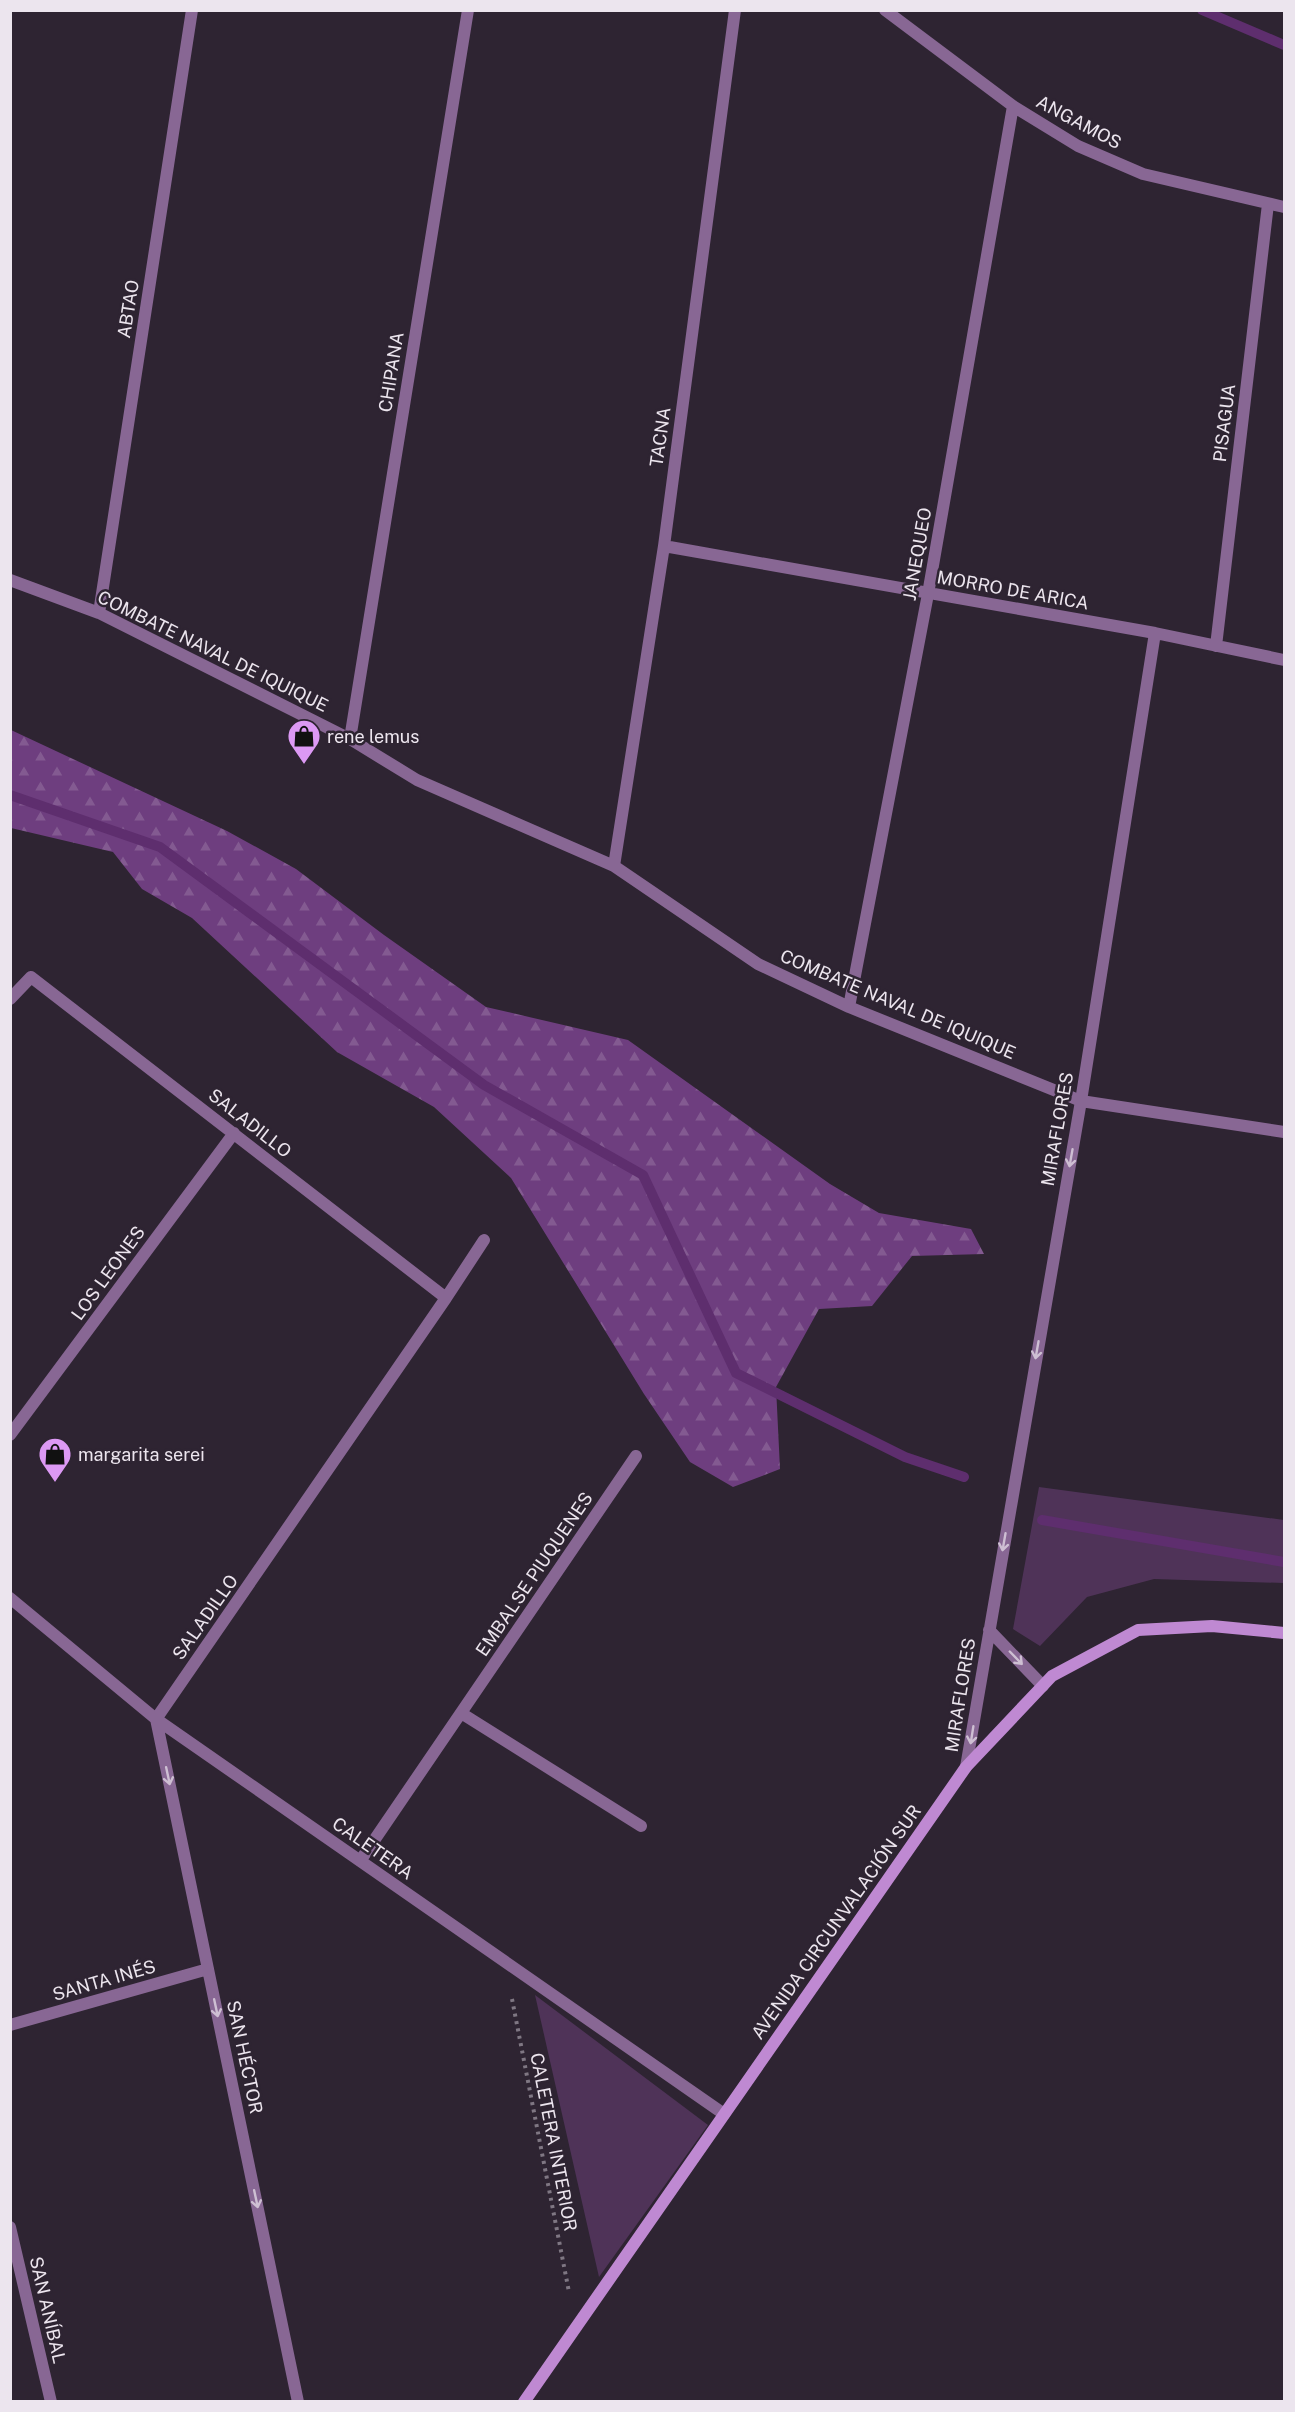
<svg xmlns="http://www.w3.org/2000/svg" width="1295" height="2412" font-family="'Public Sans',sans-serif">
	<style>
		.grass { fill: #4f3358 }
		.forest { fill: url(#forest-firs) }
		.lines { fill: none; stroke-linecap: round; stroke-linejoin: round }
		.stream { stroke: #5e2e6e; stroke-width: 10 }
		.path { stroke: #7f7783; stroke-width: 4; stroke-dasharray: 3 4.5; stroke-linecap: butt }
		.minor { stroke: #886794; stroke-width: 12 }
		.secondary { stroke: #bf89d2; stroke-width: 12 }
		.oneway { stroke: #cebfd3 }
		.labels { text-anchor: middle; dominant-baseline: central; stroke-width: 5; stroke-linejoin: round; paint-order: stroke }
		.street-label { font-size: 18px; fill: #ece5ee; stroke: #2e2432 }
		.poi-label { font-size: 18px; fill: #ece5ee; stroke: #2e2432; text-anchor: start }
	</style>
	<defs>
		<pattern id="forest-firs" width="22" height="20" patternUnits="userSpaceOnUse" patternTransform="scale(1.5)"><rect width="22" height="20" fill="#6e3e7f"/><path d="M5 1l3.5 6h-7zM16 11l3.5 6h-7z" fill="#835a91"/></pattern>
	</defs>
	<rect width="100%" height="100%" fill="#2e2432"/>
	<path class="grass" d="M1039 1487 1284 1520V1583L1154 1579 1087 1597 1040 1646 1013 1629Z
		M535 1995 708 2125 599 2277Z"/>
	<path class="forest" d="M11 730 227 831 296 869 384 935 486 1007 628 1040 830 1184 879 1213 971 1229 984 1254 912 1256 872 1306 819 1309 776 1387 780 1469 733 1487 690 1462 644 1394 511 1178 434 1107 337 1052 192 918 142 889 113 852 11 828Z"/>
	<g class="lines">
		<path class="stream" d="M1202 10 1284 45
			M10 795 160 847 484 1085 643 1175 736 1373 905 1457 964 1477
			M1042 1520 1284 1562"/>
		<path class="path" d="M512 1999 569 2292"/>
		<path class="minor" d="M885 10 1013 106 1078 146 1143 174 1284 207
			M664 546 1155 633 1284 660
			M10 580 99 613 350 739 417 780 614 866 758 964 849 1007 1081 1101 1284 1132
			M99 613 192 10
			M1216 646 1268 204
			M350 739 468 10
			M614 866 664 546 735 10
			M10 999 31 977 446 1298
			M849 1007 928 594 1013 106
			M10 1435 234 1133
			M10 1598 156 1719 724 2114
			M989 1630 1043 1686
			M461 1713 641 1826
			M966 1767 1081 1101 1155 633
			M360 1861 636 1456
			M10 2025 208 1969
			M10 2227 51 2402
			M298 2402 156 1719 446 1298 484 1240"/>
		<path class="secondary" d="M524 2402 966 1767 1052 1676 1138 1630 1212 1626 1284 1633"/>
	</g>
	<defs><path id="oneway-shaft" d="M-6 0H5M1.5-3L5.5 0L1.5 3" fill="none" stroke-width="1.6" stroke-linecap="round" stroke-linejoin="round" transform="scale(1.5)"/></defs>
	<g class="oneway">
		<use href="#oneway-shaft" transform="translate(1071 1158) rotate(100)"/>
		<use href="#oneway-shaft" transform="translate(1037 1350) rotate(100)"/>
		<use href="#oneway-shaft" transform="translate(1004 1542) rotate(100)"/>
		<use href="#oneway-shaft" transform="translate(1016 1658) rotate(46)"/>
		<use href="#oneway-shaft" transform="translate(972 1735) rotate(99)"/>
		<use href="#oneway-shaft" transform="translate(168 1776) rotate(78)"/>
		<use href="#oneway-shaft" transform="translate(216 2008) rotate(78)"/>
		<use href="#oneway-shaft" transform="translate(256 2199) rotate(78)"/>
	</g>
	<defs>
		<symbol id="shop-pin" viewBox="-11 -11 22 30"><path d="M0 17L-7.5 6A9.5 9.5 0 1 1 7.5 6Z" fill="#dc99f4" stroke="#2e2432"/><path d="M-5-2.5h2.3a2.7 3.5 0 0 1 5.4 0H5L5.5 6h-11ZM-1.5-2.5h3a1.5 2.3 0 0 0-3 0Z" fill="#111"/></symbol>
	</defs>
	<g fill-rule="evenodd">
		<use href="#shop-pin" x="285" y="717" width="38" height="52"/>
		<use href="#shop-pin" x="36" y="1435" width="38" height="52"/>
	</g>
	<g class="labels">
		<g class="street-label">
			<text transform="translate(1079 122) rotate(28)">ANGAMOS</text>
			<text transform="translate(128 309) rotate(-81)">ABTAO</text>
			<text transform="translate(391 372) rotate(-81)">CHIPANA</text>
			<text transform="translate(1224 423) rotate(-83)">PISAGUA</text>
			<text transform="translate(660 437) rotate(-82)">TACNA</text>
			<text transform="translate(917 554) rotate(-80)">JANEQUEO</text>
			<text transform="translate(1013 590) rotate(10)">MORRO DE ARICA</text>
			<text transform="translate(213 651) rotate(26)">COMBATE NAVAL DE IQUIQUE</text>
			<text transform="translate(898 1004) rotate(23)">COMBATE NAVAL DE IQUIQUE</text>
			<text transform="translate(250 1123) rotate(38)">SALADILLO</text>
			<text transform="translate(1057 1129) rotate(-80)">MIRAFLORES</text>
			<text transform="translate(108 1273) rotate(-54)">LOS LEONES</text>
			<text transform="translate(534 1574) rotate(-56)">EMBALSE PIUQUENES</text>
			<text transform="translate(205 1617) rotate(-55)">SALADILLO</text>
			<text transform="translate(960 1695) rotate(-81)">MIRAFLORES</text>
			<text transform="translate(373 1848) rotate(35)">CALETERA</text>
			<text transform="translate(836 1922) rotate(-55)">AVENIDA CIRCUNVALACIÓN SUR</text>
			<text transform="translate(104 1980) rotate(-16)">SANTA INÉS</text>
			<text transform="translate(245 2057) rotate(78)">SAN HÉCTOR</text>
			<text transform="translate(554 2142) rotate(79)">CALETERA INTERIOR</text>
			<text transform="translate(48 2310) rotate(77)">SAN ANÍBAL</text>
		</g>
		<g class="poi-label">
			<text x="327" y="736">rene lemus</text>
			<text x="78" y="1454">margarita serei</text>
		</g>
	</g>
	<rect width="1295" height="2412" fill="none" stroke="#ece5ee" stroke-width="24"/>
</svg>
